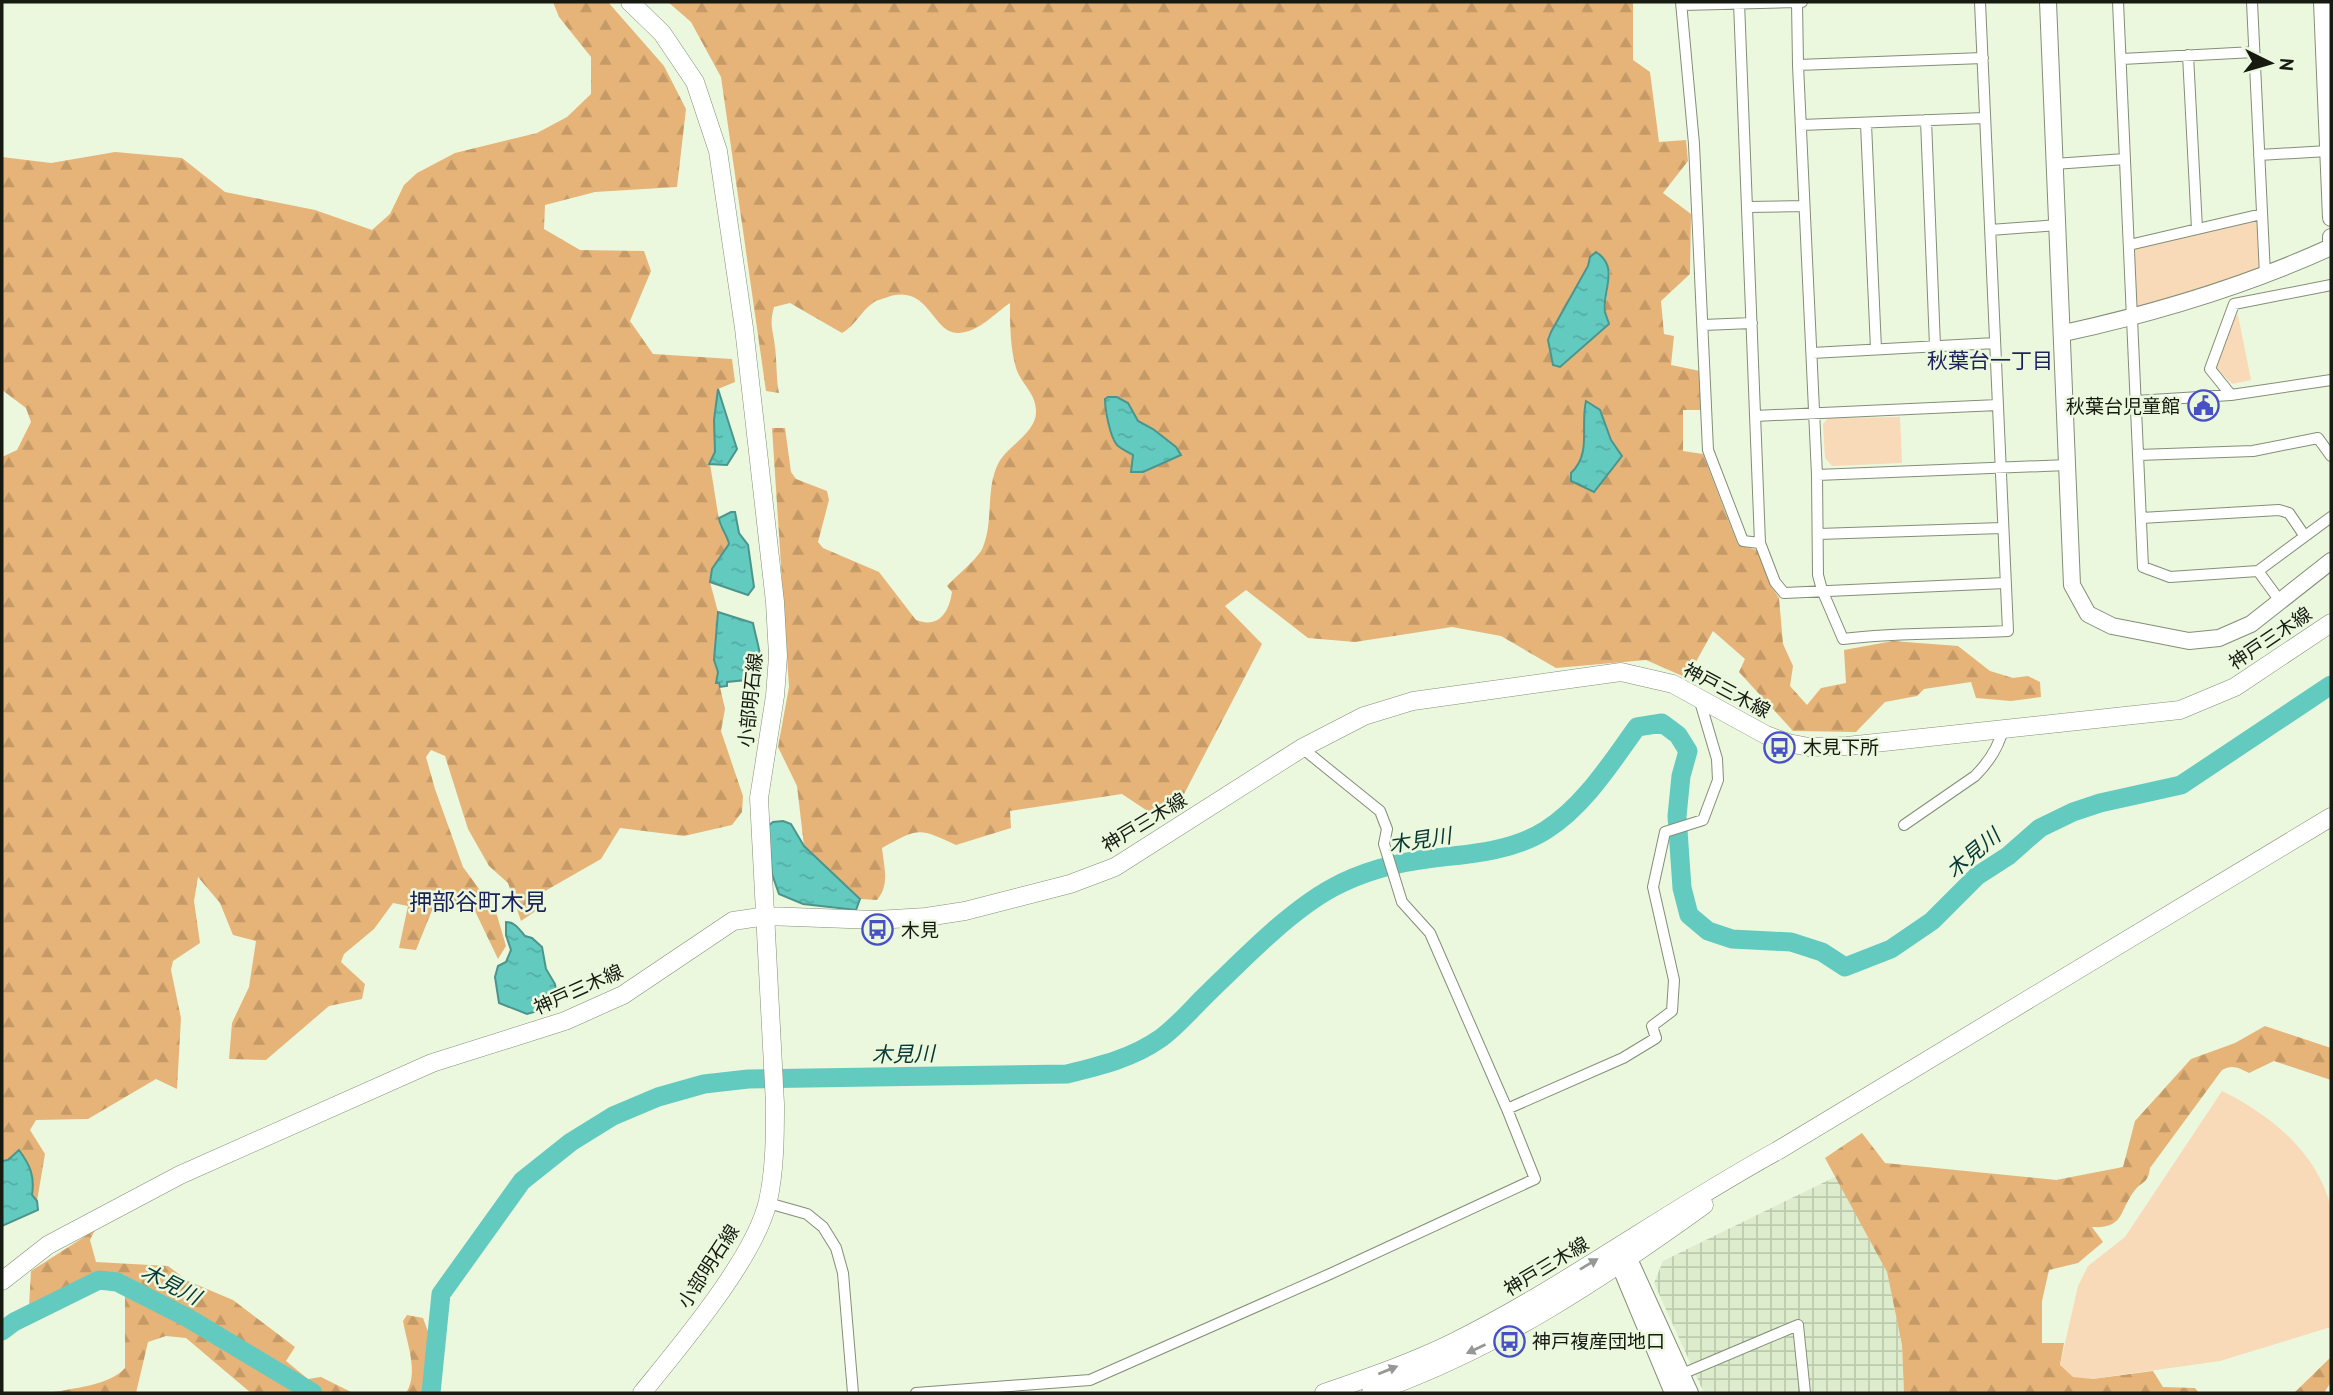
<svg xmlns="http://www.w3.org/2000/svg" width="2333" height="1395" font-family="'PT Sans','Noto Sans JP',sans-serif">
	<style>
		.industrial { fill: url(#industrial-grid) }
		.forest { fill: url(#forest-firs); fill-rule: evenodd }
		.park { fill: #f8dab8 }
		.water { fill: url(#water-ripples); stroke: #4c958c; stroke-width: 2 }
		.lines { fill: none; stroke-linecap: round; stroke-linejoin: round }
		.river { stroke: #63cac0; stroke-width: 19 }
		.street-casing { stroke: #838e77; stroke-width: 12 }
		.secondary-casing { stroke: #838e77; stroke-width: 18 }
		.primary-casing { stroke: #838e77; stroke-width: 19 }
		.street { stroke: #fff; stroke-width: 10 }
		.secondary { stroke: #fff; stroke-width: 16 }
		.primary { stroke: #fff; stroke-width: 18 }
		.oneway { fill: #969894 }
		.labels { text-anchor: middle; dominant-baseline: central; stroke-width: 5; stroke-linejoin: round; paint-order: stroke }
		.poi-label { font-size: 19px; fill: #161a11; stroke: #ebf8de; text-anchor: start }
		.street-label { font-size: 19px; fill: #161a11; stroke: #ebf8de }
		.neighbourhood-label { font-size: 21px; fill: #1c2159; stroke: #ebf8de }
		.water-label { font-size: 21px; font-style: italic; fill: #043733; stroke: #ebf8de }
		.quarter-label { font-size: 23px; fill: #1c2159; stroke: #ebf8de }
	</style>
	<defs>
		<pattern id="industrial-grid" width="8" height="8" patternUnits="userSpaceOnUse" patternTransform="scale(1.75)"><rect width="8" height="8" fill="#dceccc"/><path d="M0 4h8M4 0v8" fill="none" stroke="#bccaae"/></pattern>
		<pattern id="forest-firs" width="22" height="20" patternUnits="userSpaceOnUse" patternTransform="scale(1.75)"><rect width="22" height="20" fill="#e6b478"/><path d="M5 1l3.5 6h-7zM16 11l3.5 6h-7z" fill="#c59a67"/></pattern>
		<pattern id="water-ripples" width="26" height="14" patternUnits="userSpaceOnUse" patternTransform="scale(1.75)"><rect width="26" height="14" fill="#63cac0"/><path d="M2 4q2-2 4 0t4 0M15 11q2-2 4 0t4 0" fill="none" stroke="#55ada4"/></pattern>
	</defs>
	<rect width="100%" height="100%" fill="#ebf8de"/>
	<path class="industrial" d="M1837 1176 1887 1272 1902 1345 1904 1393H1704L1654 1283 1663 1261Z"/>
	<path class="forest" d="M553 2H608L664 66 686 109 677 187 595 192 545 205 544 229 580 250 644 251 651 271 630 321 653 354 732 359 735 382 718 389 714 420 715 452 710 464 720 526 727 536 729 544 712 569 710 582 718 612 714 660 718 672 716 683H719L725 709 721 731 743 796 742 812 732 825 684 836 620 828 601 859 545 891 543 906 521 921 508 883 489 866 468 829 445 756 431 750 426 757 435 789 463 867 496 912 506 946 498 959 475 911 439 893 416 950 399 948 408 906 393 903 374 929 344 954 341 962 365 984 362 999 329 1006 266 1060 229 1059 232 1023 249 987 256 941 233 935 220 903 198 877 194 901 200 943 173 961 171 970 181 1018 177 1089 156 1079 88 1119 36 1120 30 1130 45 1154 37 1201 32 1195C35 1176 30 1165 18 1151L8 1160 2 1161V457L17 450 31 422 26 408 2 390V157L51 163 115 152 182 158 225 192 315 210 372 230 390 214 404 185 417 173 455 153 537 133 567 117 591 94V57L559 17Z
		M668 2H1633V60L1650 72 1659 142 1686 140 1688 161 1663 193 1691 214 1690 274 1661 301 1664 334 1674 336 1671 365 1700 371 1701 410H1683V451L1703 454 1738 545 1757 550 1771 586 1779 598 1783 644 1793 666 1790 686 1807 705 1821 688 1846 683 1844 650 1893 641 1958 646 1990 671 2013 678 2028 676 2040 682 2041 697 2011 701 1976 698 1971 682 1924 689 1917 696 1885 702 1856 732 1793 731 1739 672 1745 659 1713 631 1687 678 1646 660 1556 668 1501 636 1452 627 1355 642 1308 638 1246 590 1225 606 1262 644 1183 796 1158 818 1122 794 1010 811 1011 828 956 845C918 827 918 828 882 848 884 867 890 885 877 900L860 899 804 846 797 786 778 747 789 687 772 428H785L791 472 796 479 827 491 829 500 818 542 823 548 879 572 916 620C939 629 949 612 952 592L947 586C956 576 979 558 983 547 994 520 985 488 999 462 1009 445 1037 432 1036 411 1036 393 1021 384 1016 368 1010 347 1010 324 1010 303 995 313 979 332 959 333 932 335 930 283 888 297 883 299 876 300 873 303 861 311 855 326 842 333L790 303 774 307C769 326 773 328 775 347 777 362 776 378 779 393L766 391 721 77 691 22ZM1588 266 1610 271 1605 311 1551 332ZM1587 402 1600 410 1611 440 1571 473C1594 451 1578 428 1587 402ZM1128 403 1138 421 1153 429 1176 447 1131 471 1133 455 1113 439 1105 412Z
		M2265 1026 2331 1048V1080L2274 1061 2249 1073C2239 1068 2232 1064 2222 1070L2150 1168C2148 1183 2144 1180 2135 1190 2119 1210 2125 1229 2092 1227L2103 1242 2078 1263 2049 1270 2042 1301V1343H2064L2060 1365 2092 1379 2153 1371 2163 1387 2195 1388 2199 1393H1904L1902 1345 1887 1272 1825 1158 1862 1133 1885 1163 2056 1180 2123 1167 2135 1121 2191 1059 2235 1043Z
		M95 1230 90 1240 96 1262 168 1266 188 1281 233 1300 295 1347 286 1361 308 1379 321 1377 353 1393H251L186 1338 166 1336 148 1342 136 1393H49C72 1388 109 1386 125 1368V1275L96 1274 29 1306 31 1271Z
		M407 1315 423 1318 429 1334 424 1393H406C419 1373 407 1344 403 1321Z
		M2331 1357V1382L2324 1393H2294Z"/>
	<path class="park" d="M2262 214 2265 275 2132 318 2129 245Z
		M2238 315 2251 380 2232 384 2216 368V362L2235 317Z
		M1900 417 1902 463 1832 466 1825 458 1823 424 1828 418Z
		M2222 1091C2271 1115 2318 1153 2331 1208V1327L2220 1361 2092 1379 2073 1377 2060 1365 2078 1286 2088 1266 2125 1237Z"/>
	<path class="water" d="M1596 252C1620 267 1602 291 1605 312 1606 316 1608 320 1609 324L1560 367 1553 365 1548 340 1551 332 1588 266 1590 257Z
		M718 389 737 449 727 465 709 464 715 452 714 420Z
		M1108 397H1117L1128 403 1138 421 1153 429 1176 447 1181 455 1143 472H1131L1133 455C1128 452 1121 449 1117 445 1110 437 1105 410 1105 399Z
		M1586 401 1600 410 1611 440 1622 456 1594 492 1571 481V473C1592 453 1580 427 1586 401Z
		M731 512H735L739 533 748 545 754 587 748 595 710 582 712 569 729 544C727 534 720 528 719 518Z
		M718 612 753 623C756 640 766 664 757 679L727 682V686L720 687 719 683H716L718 672 714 660Z
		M783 821 791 824 804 846 860 899 856 910 803 904 779 894 772 874 768 826 773 822Z
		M506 922C515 922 519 929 525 936L532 938 542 947 546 969 555 984 559 1005 527 1014 499 1003 495 977 498 966 506 962 511 950 506 935Z
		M19 1150C30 1165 35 1176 32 1195L37 1201 38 1210 2 1226V1161L8 1160Z"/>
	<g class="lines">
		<path class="river" d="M2 1331 14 1322 99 1280 117 1282 188 1318 313 1393
			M431 1393 441 1294 522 1181 571 1142 613 1116 658 1097 704 1084 748 1079 1067 1074C1100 1066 1133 1058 1161 1038 1176 1027 1190 1011 1203 998 1240 962 1288 912 1332 888 1363 871 1399 862 1434 858 1471 854 1513 851 1546 830 1584 806 1611 763 1637 727L1662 723 1678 735 1688 751 1681 776 1677 816 1682 888 1689 915 1708 931 1732 939 1791 942 1822 952 1845 967 1891 949 1932 921 1977 876 2008 856 2040 828 2073 812 2100 803 2181 785 2331 685"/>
		<defs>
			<path id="street" d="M1681 2 1694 144 1708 450 1743 541 1760 543
				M1739 2 1760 543 1775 582 1784 593 2005 583
				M1802 2H1797L1798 65 1817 475 2067 465
				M2118 2 2143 567 2170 577 2258 571 2331 517
				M2252 2 2265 275
				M1682 5 1797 2
				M2188 55 2197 229
				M2122 59 2254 52
				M1798 65 1983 58
				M1926 120 1935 346
				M1866 124 1876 349
				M1801 125 1985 118
				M2259 155 2328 151
				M2054 164 2125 159
				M1747 207 1804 206
				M1990 230 2058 225
				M2129 245 2262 214
				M1703 325 1752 323
				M1812 353 1995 343
				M2231 395 2210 369 2234 304 2331 285
				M2136 401 2231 395 2331 380
				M1755 416 1998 405
				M2138 455 2253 451 2318 438 2331 456
				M1817 475 1818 575 1822 590 1843 639C1898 632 1953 634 2008 631L1980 2
				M2141 518 2279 510 2289 513 2304 535
				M1818 534 2002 528
				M2258 571 2280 601
				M1904 825 1975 776C1988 763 1999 746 2003 729
				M1507 1109 1623 1058 1656 1038 1652 1026 1672 1011 1674 980 1653 887 1665 832 1703 820 1718 780 1717 759 1699 698
				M768 1203 807 1214 823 1227 836 1248 843 1273 853 1393
				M1682 1374 1798 1325 1805 1393
				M916 1393 1090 1380 1330 1274 1535 1179 1507 1109 1430 933 1402 902 1384 844 1387 829 1380 811 1302 748"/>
			<path id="secondary" d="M2048 2 2072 585 2088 614 2112 626 2189 641 2219 638 2251 624 2331 561
				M2322 2 2331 218
				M2064 333C2155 313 2246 286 2331 247V237
				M1618 1250 1629 1259 1690 1393
				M1617 1252 1620 1266 1673 1393"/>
			<path id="primary" d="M630 2 662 33 695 82 718 151 744 328 775 602 778 656 775 696 759 798 775 1104C775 1136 775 1169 768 1201 755 1258 680 1346 642 1393
				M2 1281 48 1245 180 1175 432 1063 565 1021 623 995 733 921 766 916 876 920 926 917 965 911 1070 884 1115 867 1302 748 1364 716 1413 701 1621 672 1673 684 1766 735 1788 743 1809 747 1847 746 2180 710 2235 687 2331 623
				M1324 1393C1367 1378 1411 1363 1452 1343 1565 1287 1667 1211 1777 1151L2331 817
				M1371 1393C1493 1351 1600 1280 1704 1205"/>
		</defs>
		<use href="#street" class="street-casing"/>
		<use href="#secondary" class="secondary-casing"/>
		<use href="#primary" class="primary-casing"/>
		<use href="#street" class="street"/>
		<use href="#secondary" class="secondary"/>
		<use href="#primary" class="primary"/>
	</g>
	<defs><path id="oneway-solid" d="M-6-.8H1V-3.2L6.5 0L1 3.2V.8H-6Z" transform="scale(1.75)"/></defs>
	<g class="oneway">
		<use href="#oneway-solid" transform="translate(1589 1264) rotate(-31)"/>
		<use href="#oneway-solid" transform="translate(1476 1349) rotate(155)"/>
		<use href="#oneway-solid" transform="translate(1388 1370) rotate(-22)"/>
	</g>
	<defs>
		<symbol id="civic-ring" viewBox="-11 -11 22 22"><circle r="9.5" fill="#ebf8de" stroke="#4750c5" stroke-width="1.5"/><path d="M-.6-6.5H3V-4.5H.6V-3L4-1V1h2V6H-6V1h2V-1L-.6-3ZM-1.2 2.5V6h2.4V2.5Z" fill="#4750c5"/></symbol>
		<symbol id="bus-ring" viewBox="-11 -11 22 22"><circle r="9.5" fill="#ebf8de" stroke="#4750c5" stroke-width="1.5"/><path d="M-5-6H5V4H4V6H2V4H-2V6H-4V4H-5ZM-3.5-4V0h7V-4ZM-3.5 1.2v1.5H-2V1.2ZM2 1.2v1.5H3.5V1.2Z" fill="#4750c5"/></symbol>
	</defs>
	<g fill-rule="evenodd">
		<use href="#civic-ring" x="2186" y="388" width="35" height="35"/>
		<use href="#bus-ring" x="1762" y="730" width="35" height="35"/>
		<use href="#bus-ring" x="860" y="912" width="35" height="35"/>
		<use href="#bus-ring" x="1492" y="1324" width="35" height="35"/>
	</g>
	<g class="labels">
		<g class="poi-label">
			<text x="2180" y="406" text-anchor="end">秋葉台児童館</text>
			<text x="1803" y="747">木見下所</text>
			<text x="901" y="930">木見</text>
			<text x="1532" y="1341">神戸複産団地口</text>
		</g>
		<g class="street-label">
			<text transform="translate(2270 638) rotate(-34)">神戸三木線</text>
			<text transform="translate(1727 690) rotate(28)">神戸三木線</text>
			<text transform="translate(750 700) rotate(-84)">小部明石線</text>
			<text transform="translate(1144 822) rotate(-31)">神戸三木線</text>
			<text transform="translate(578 989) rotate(-24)">神戸三木線</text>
			<text transform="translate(708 1266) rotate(-57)">小部明石線</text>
			<text transform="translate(1546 1266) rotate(-31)">神戸三木線</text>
		</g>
		<g class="neighbourhood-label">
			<text x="1990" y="360">秋葉台一丁目</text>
		</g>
		<g class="water-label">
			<text transform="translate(1420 840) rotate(-9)">木見川</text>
			<text transform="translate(1973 853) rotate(-40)">木見川</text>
			<text transform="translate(903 1054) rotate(-1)">木見川</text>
			<text transform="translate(171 1284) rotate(27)">木見川</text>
		</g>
		<g class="quarter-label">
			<text x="478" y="901">押部谷町木見</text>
		</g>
	</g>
	<rect width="2333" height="1395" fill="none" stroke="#161a11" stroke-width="7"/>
	<g transform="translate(2270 63) rotate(95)" stroke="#ebf8de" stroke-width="5" paint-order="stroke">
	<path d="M0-5L12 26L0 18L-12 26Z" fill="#161a11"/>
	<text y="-10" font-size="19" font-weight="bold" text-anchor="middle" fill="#161a11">N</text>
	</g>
</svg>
